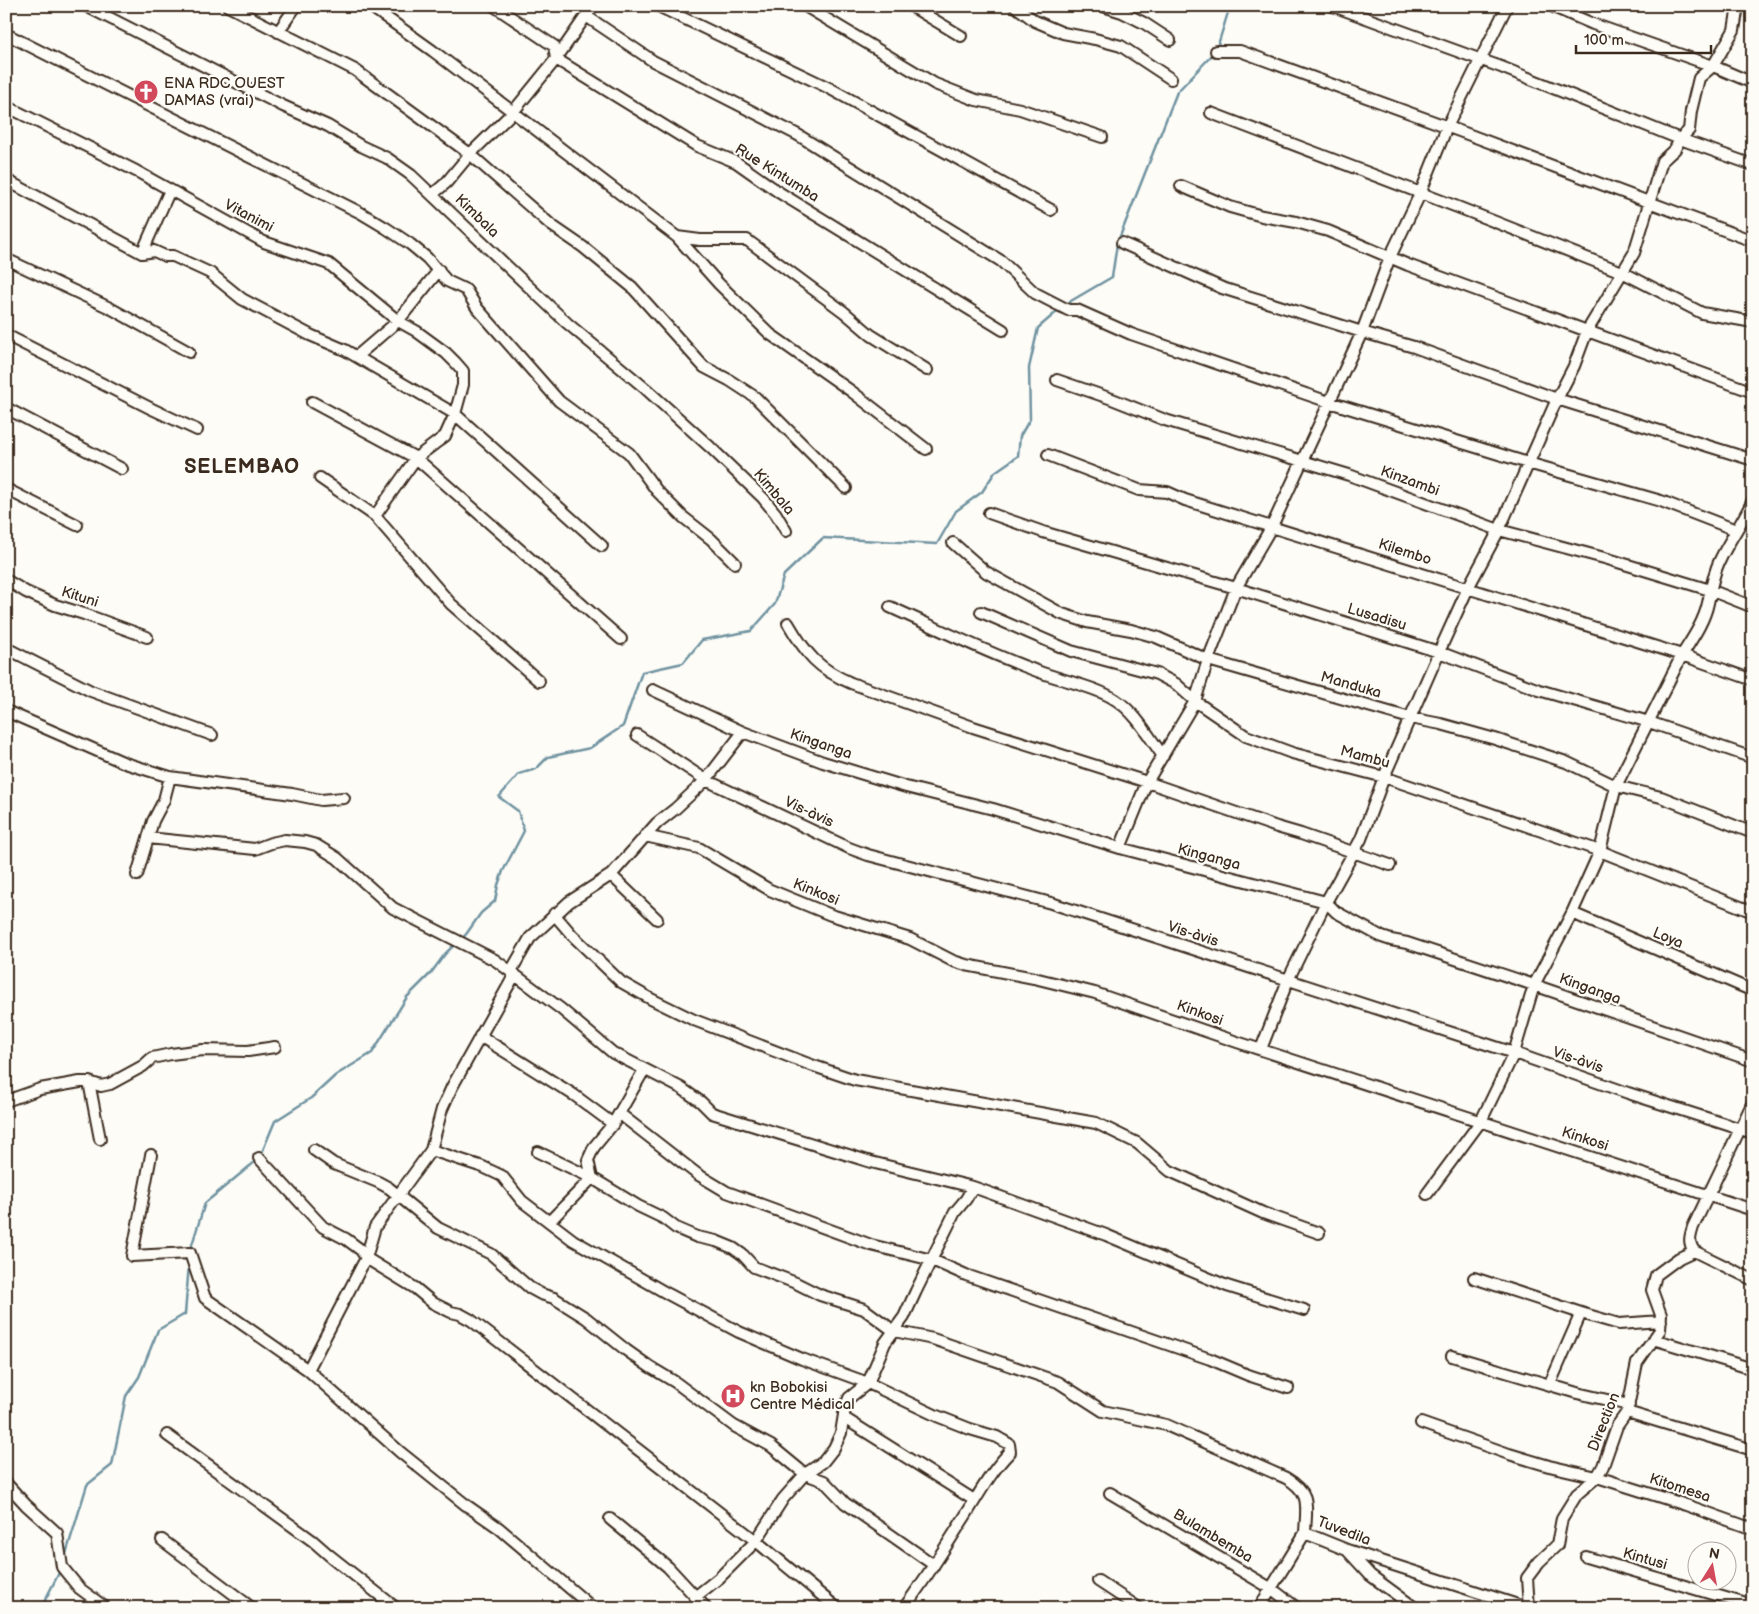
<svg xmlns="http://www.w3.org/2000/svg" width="1759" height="1614" font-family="'Balsamiq Sans',sans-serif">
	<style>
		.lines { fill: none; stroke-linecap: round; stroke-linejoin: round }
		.stream { stroke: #7093a0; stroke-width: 2.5 }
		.street-casing { stroke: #3b2a1e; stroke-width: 14 }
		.street { stroke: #fdfcf7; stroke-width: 10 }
		.labels { text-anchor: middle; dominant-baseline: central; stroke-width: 4.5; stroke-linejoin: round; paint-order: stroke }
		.poi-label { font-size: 15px; fill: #3b2a1e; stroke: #fdfcf7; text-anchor: start }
		.street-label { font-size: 15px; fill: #3b2a1e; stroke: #fdfcf7 }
		.district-label { font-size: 20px; font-weight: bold; letter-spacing: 1px; fill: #3b2a1e; stroke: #fdfcf7 }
	</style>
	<rect width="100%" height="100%" fill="#fdfcf7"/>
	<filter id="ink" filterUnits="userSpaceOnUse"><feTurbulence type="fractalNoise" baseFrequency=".02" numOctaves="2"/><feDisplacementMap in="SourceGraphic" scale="10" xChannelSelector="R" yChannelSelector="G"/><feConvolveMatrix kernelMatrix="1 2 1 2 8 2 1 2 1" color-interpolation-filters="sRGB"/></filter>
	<g filter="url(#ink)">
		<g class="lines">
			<path class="stream" d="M1217 48 1230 6
				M1064 305 1112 277 1117 244 1177 92 1214 53
				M461 940 467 933 481 913 495 901 498 885 503 871 524 831 518 811 499 797 519 774 536 769 548 757 590 748 623 726 642 672 683 663 702 640 751 631 775 604 784 575 823 538 937 544 956 511 982 492 995 472 1018 456 1020 436 1030 419 1029 368 1038 328 1060 309
				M260 1157 275 1121 311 1098 336 1075 372 1053 407 997 431 973 445 954 456 943
				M190 1251 205 1203 256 1161
				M65 1557 87 1485 112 1465 126 1396 139 1377 158 1330 185 1314 189 1264
				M41 1608 61 1569"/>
			<defs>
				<path id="street" d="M86 6 283 106 328 126 361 146 387 158 411 175 567 323 646 389 710 447 763 498 776 514 786 531
					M228 6 355 70 470 154 551 225 583 247 632 287 704 367 729 380 755 397 846 488
					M370 6 433 51 677 237 700 240H747L844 312 871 335 927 370
					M494 6 554 46 556 59 697 146 736 162 780 193 1003 330
					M658 6 829 88 1051 210
					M805 6 935 84 976 100 1020 109 1102 137
					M911 6 961 36
					M1015 6 1035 21 1063 33 1095 39 1121 46 1171 79
					M1103 6 1122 12 1144 23 1170 40
					M1333 6 1501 67 1680 139 1753 165
					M1551 6 1593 24 1713 66 1753 83
					M1752 6H1753
					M586 16 653 61 798 135 1001 261 1035 293 1068 310H1077L1131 334 1329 402 1528 463 1661 501 1736 530
					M278 32 296 6
					M6 34 361 213 386 228 410 244 427 258 447 281 466 290 477 308 559 401 629 453 657 491 683 517 711 539 735 563
					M1216 51H1240L1462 132 1753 241
					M6 106 136 171 264 242 329 264 398 321 416 331 446 353 456 363 463 371V385L455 414 445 436 416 458 375 516
					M1211 113 1460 208 1622 272 1702 313 1753 322
					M6 180 142 253 154 251 165 256H173L210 273 242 299 310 335 345 350 455 414 602 546
					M1181 186 1230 207 1262 216 1296 222 1328 231 1408 265 1753 392
					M433 194 446 183 470 154 513 112 556 59 593 6
					M677 237 719 284 770 334 851 391 926 449
					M1122 243 1222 288 1362 332 1414 347 1557 399 1753 460
					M142 253 170 190
					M6 259 110 308 189 352
					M6 335 152 409 197 430
					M357 356 398 321 439 270
					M1057 380 1112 399 1165 420 1349 475 1499 530 1608 559 1710 590 1753 607
					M312 402 416 458 621 639
					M6 408 122 469
					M1048 455 1139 490 1167 492 1185 500 1682 655 1753 680
					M320 478 375 516 451 604 539 681
					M6 489 77 525
					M989 513 1043 532 1236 588 1439 652 1539 690 1649 722 1753 758
					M953 543 986 572 1062 614 1087 622 1131 630 1156 637 1208 660 1410 718 1441 724 1495 739 1566 762 1616 786 1661 797 1753 833
					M6 580 26 592 55 605 84 614 147 637
					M890 607C939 629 987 653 1037 671 1060 680 1097 687 1116 700 1136 713 1149 737 1163 756
					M981 612 1071 651 1157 674 1176 684 1195 701 1246 736 1292 753 1384 777 1600 851 1753 912
					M788 623C806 654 818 669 851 683L973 727 1147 782 1277 827 1301 834 1390 865
					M6 648 91 691 212 735
					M653 690 743 732 823 762 906 787 993 809 1120 848 1326 902 1336 912 1382 937 1391 940 1407 943 1534 985 1753 1061
					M6 711 125 763 170 777 292 794 321 800 344 798
					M637 735 706 780 849 848 868 855 1051 903 1514 1053 1628 1093 1753 1133
					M645 836 699 848 770 890 831 915 910 939 953 961 966 965 1034 978 1095 993 1237 1042 1753 1210
					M148 838 255 849 271 843 285 840 305 842 316 845 337 858 393 908 495 960 561 1009 613 1053 681 1088 701 1102 712 1113 871 1162 973 1187 966 1199 955 1212 916 1291 904 1317 885 1343 868 1383 849 1398 845 1408 841 1433 834 1448 823 1462 805 1474 783 1499 756 1541 719 1578 695 1597
					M1120 848 1147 782 1195 701 1208 660 1236 588 1272 526 1362 332 1390 257 1420 194 1447 127 1507 6
					M137 875 153 821 164 800 170 777
					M611 875 657 919
					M1572 913 1753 991
					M554 914 572 935 621 982 651 999 694 1020 811 1065 855 1080 1096 1123 1137 1143 1170 1171 1263 1213 1319 1233
					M511 971 530 938 569 902 611 875 657 823 675 809 706 780 743 732
					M480 1036 574 1095 613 1124
					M1261 1049 1288 980 1326 902 1361 839 1384 777 1439 652 1468 588 1499 530 1557 399 1574 366 1587 331 1634 253 1662 161 1675 149 1680 139 1689 130 1691 111 1699 78 1713 66 1734 30 1738 6
					M89 1082 100 1139
					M6 1101 40 1089 80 1082H89L101 1086 110 1084 143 1066 152 1058 171 1054 203 1050 248 1051 275 1047
					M1753 1102 1693 1227C1690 1237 1688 1242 1694 1251L1753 1280
					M620 1114 697 1174 727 1192 871 1245 932 1260 966 1275 1210 1359 1248 1375 1288 1388
					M314 1150 334 1164 378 1182 389 1188 438 1228 491 1254 530 1288 541 1294 554 1298 586 1318 626 1350 650 1367 675 1382 734 1426 771 1446 805 1474 824 1481 845 1503 934 1565
					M431 1150 483 1167 502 1176 522 1201 573 1240 668 1294 739 1332 802 1359 868 1383 937 1416 970 1429 997 1437 1009 1444 1010 1452C990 1472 977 1498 962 1521 943 1551 925 1580 904 1608
					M538 1152 592 1178 638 1206 663 1218 676 1228 697 1237 716 1241 733 1248 743 1255 754 1267 796 1283 820 1295 864 1309 894 1331 933 1339 1058 1382 1103 1411 1166 1425 1286 1478C1312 1493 1306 1506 1305 1533L1347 1550 1527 1608
					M151 1155 132 1256 190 1253 205 1298 308 1370 400 1452 466 1505 499 1528 593 1608
					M259 1158 323 1227 346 1239 361 1250 366 1258 415 1288 433 1303 451 1312 460 1314 471 1320 756 1541 837 1608
					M973 1187 1106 1235 1227 1286 1304 1310
					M1427 1194 1481 1121 1514 1053 1534 985 1572 913 1600 851 1616 786 1682 655C1692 639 1704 622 1708 603 1711 589 1713 575 1719 562 1729 540 1743 522 1753 500
					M550 1221 592 1178 588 1160 594 1147 613 1124 644 1070
					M1474 1278 1581 1313 1550 1384
					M1581 1313 1619 1324 1661 1321
					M1653 1339 1753 1369
					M1452 1356 1577 1393 1629 1405
					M308 1370 366 1258 375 1227 431 1150 442 1109 452 1087 515 974
					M1627 1412 1753 1450
					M844 1418 974 1500
					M1421 1423 1509 1454 1549 1466 1597 1477 1686 1505 1753 1529
					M167 1435 313 1541 329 1555 396 1608
					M6 1483 26 1505 57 1533 62 1567 79 1588 106 1608
					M1110 1493 1272 1589 1297 1608
					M610 1519 668 1567 706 1608
					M162 1540 252 1608
					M1347 1550 1370 1575 1415 1608
					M1586 1557 1753 1606
					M1098 1581 1139 1608
					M1259 1608 1305 1533
					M1529 1608 1527 1578 1539 1562 1557 1545 1562 1518 1577 1494 1597 1477 1603 1466 1617 1426 1627 1412 1637 1363 1660 1330 1661 1315 1652 1290 1656 1275 1679 1258 1694 1251"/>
			</defs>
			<use href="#street" class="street-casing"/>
			<use href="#street" class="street"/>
		</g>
	</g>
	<defs>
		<symbol id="church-disc" viewBox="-11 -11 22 22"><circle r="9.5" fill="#d1495b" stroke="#fdfcf7"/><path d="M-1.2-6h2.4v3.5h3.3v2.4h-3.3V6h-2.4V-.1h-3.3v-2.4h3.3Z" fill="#fff"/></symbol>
		<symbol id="hospital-disc" viewBox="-11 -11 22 22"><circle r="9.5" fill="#d1495b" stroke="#fdfcf7"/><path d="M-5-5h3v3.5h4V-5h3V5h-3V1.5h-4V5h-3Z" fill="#fff"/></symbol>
	</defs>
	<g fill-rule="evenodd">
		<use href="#church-disc" x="132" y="78" width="28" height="28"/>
		<use href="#hospital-disc" x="719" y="1382" width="28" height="28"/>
	</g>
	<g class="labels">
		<g class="poi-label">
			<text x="164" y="83">ENA RDC OUEST<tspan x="164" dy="17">DAMAS (vrai)</tspan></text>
			<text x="750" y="1387">kn Bobokisi<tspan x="750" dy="17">Centre Médical</tspan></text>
		</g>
		<g class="street-label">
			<text transform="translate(777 173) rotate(32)">Rue Kintumba</text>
			<text transform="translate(249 216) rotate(28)">Vitanimi</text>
			<text transform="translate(477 216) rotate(44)">Kimbala</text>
			<text transform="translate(1410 481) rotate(20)">Kinzambi</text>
			<text transform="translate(774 492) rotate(50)">Kimbala</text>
			<text transform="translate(1405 552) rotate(18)">Kilembo</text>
			<text transform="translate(80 597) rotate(18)">Kituni</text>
			<text transform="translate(1377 617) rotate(17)">Lusadisu</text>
			<text transform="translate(1351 685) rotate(16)">Manduka</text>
			<text transform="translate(821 744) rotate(19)">Kinganga</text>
			<text transform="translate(1365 757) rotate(15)">Mambu</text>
			<text transform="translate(809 812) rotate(25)">Vis-àvis</text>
			<text transform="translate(1209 857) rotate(15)">Kinganga</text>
			<text transform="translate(816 892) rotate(22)">Kinkosi</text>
			<text transform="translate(1193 934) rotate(18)">Vis-àvis</text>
			<text transform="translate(1668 938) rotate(23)">Loya</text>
			<text transform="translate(1590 989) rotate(20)">Kinganga</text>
			<text transform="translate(1200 1013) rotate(20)">Kinkosi</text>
			<text transform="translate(1578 1060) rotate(19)">Vis-àvis</text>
			<text transform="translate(1585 1139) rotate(18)">Kinkosi</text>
			<text transform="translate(1604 1422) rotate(-68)">Direction</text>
			<text transform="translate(1680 1488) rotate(18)">Kitomesa</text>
			<text transform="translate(1344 1531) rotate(21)">Tuvedila</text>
			<text transform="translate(1213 1536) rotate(31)">Bulambemba</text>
			<text transform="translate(1645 1559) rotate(16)">Kintusi</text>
		</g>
		<g class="district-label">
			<text x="242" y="467">SELEMBAO</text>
		</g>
	</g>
	<rect width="1759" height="1614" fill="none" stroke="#fdfcf7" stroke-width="25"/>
	<rect x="12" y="12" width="1734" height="1589" fill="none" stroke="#3b2a1e" stroke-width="2" filter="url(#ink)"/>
	<g transform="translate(1712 1566) rotate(11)"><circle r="24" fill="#fdfcf7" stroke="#afa8a0"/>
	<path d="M0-4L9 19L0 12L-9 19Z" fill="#d1495b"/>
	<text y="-8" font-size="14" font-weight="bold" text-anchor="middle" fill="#3b2a1e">N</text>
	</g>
	<path d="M1576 45v8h135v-8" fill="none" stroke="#3b2a1e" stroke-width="2.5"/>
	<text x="1584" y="45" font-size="15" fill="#3b2a1e" stroke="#fdfcf7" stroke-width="4" paint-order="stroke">100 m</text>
</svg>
